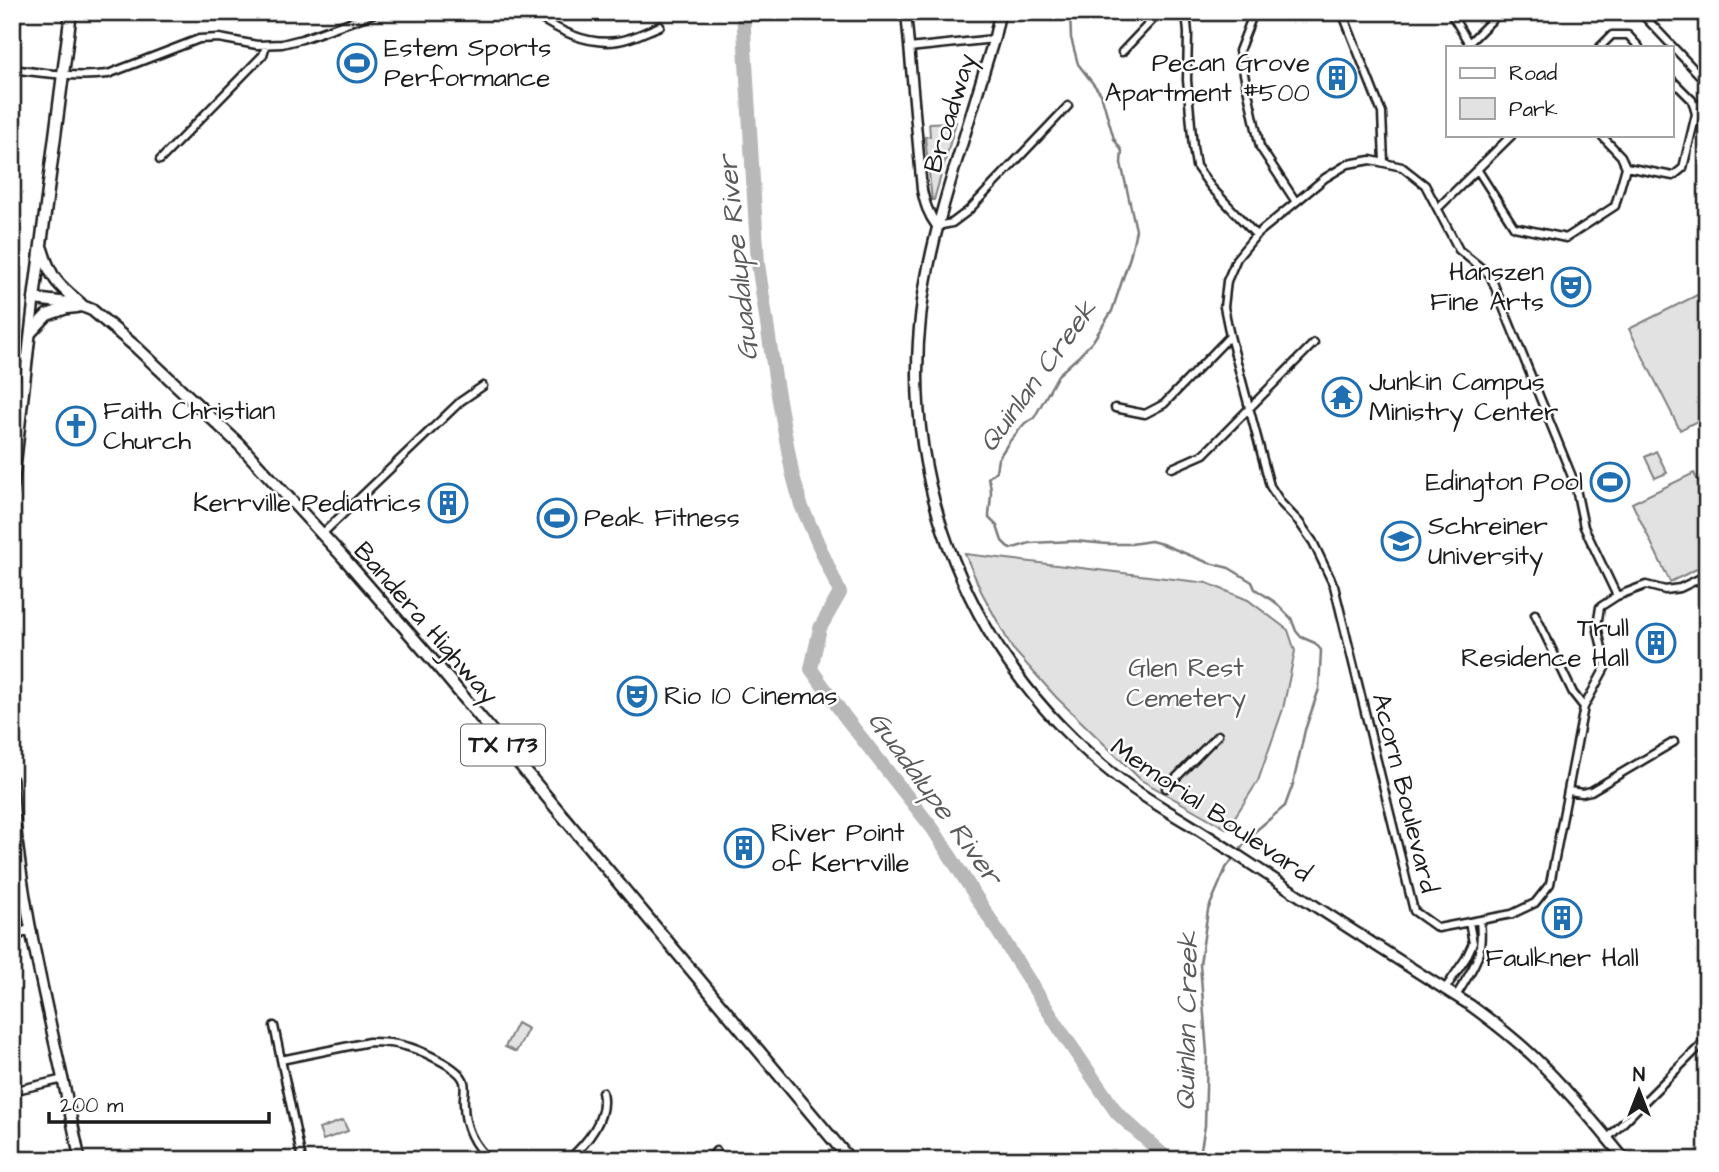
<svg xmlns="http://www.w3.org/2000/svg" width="1719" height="1172" font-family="'Architects Daughter',sans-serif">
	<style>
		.green { fill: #e2e2e2; stroke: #7f7f7f; stroke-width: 2 }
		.water { fill: #b8b8b8; stroke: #7a7a7a; stroke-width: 2 }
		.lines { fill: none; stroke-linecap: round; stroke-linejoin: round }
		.stream { stroke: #7a7a7a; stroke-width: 2.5 }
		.river { stroke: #b8b8b8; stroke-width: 14 }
		.minor-casing { stroke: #1c1c1c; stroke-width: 11 }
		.tertiary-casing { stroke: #1c1c1c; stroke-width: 13 }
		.secondary-casing { stroke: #1c1c1c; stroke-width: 14 }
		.primary-casing { stroke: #1c1c1c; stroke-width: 15 }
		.minor { stroke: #fff; stroke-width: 6 }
		.tertiary { stroke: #fff; stroke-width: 8 }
		.secondary { stroke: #fff; stroke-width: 9 }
		.primary { stroke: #fff; stroke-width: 10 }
		.labels { text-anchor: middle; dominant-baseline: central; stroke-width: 5; stroke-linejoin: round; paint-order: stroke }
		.shield { fill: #fff; stroke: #606060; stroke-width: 2 }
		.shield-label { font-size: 24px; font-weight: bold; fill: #1c1c1c }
		.poi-label { font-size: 26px; fill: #1c1c1c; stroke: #fff; text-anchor: start }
		.street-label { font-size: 26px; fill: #1c1c1c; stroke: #fff }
		.park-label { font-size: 26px; fill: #575757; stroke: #fff }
		.water-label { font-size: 28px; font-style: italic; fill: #5a5a5a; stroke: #fff }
	</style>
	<rect width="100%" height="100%" fill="#fff"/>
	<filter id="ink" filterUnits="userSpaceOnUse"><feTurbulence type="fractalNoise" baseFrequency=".0143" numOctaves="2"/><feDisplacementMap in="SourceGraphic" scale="14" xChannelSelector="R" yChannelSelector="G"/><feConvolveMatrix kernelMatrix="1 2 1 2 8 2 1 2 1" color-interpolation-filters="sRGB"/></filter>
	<g filter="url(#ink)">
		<path class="green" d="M956 122 934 200H932L925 137 930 136 929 123Z
			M1701 293 1707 303V416L1680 430 1629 329Z
			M1656 451 1667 473 1655 478 1645 457Z
			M1694 473 1707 499V564L1670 582 1632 503Z
			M965 554 1207 583 1248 600 1288 630 1295 651 1283 709 1258 781 1227 829 1141 780 1056 697 1012 648 981 591Z
			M517 1023 528 1029 516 1052 505 1047Z
			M343 1120 348 1131 323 1140 319 1129Z"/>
		<path class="water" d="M1618 466 1627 486 1603 498 1593 477 1596 476 1598 478 1615 469V467Z"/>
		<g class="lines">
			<path class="stream" d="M1070 12 1071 38 1078 64 1101 94 1114 139 1122 151 1121 163 1136 230 1130 257 1112 311 1093 341 1078 357 1058 375 1034 418 1025 423 1009 442 998 459 996 471 988 478C994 490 989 505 989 518L997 526 1002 541 1010 549 1030 543 1075 541 1107 544H1131L1151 541 1162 544 1209 563 1229 568 1252 582 1255 589 1275 602 1291 618 1296 631 1301 637 1315 643 1321 650 1319 689 1305 730 1293 784 1285 806 1252 834 1226 868 1208 910 1200 964 1207 1053 1205 1126 1199 1160"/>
			<path class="river" d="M743 12 758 264 776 384 792 472 801 505 840 593 820 628 811 669 845 717 933 829 1063 1034 1117 1113 1161 1153 1171 1160"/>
			<defs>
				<path id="minor" d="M530 12C556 29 586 46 618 41 633 39 647 31 660 26
					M1186 12 1188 33 1187 80 1193 147 1196 166 1211 187 1256 235
					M1254 12 1239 51 1260 147 1296 202
					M1342 12 1382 113 1384 163
					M1450 12 1471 47
					M1642 12 1641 13 1707 83
					M1469 43 1500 12
					M1600 47 1612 35H1628L1639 47
					M909 48 994 39
					M1122 52 1160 12
					M12 69C44 73 76 78 108 74L199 39 219 38 257 45 282 44 302 39 378 12
					M1694 106 1707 102
					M1601 135 1621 156 1626 167
					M160 160 260 58 263 55 266 45
					M1371 160 1402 167 1425 185 1459 250 1490 275 1575 484 1584 527 1617 596 1600 607 1597 626 1606 666 1584 707 1550 884 1535 903 1512 914 1438 928 1414 911 1334 586 1313 542 1299 522 1281 503 1270 486 1230 336 1224 307 1227 281 1237 258 1256 235 1325 178 1348 164Z
					M1477 169 1514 227 1566 238 1615 206 1626 167 1673 176 1683 168 1696 114 1692 100 1672 80
					M1438 208 1512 135
					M937 226 952 223 968 211 1068 106
					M12 356 28 359
					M1115 408 1145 414 1164 404 1230 336
					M1172 468 1204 454 1314 343
					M322 534 461 401 483 386
					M1617 596 1646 585 1665 590 1680 588 1707 575
					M1535 614 1573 693 1584 707
					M1166 788 1218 735
					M1569 791 1582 793 1591 791 1674 742
					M1445 989 1466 958 1473 943 1469 922
					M1456 996C1474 966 1484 957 1480 920
					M274 1026 302 1160
					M281 1060 369 1042C380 1042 390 1042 401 1045 416 1048 461 1067 464 1082 466 1089 463 1097 464 1104 464 1125 473 1147 491 1160
					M12 1091 64 1079
					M1608 1138 1707 1039
					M568 1160C587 1143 608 1118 602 1092
					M709 1160 716 1151"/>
				<path id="tertiary" d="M906 12 922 190C925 204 928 214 937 226
					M12 940 21 933 31 929"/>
				<path id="secondary" d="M1000 12 994 39C981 80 969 122 956 163 941 212 927 262 921 313 901 485 970 654 1102 765 1129 788 1159 806 1189 824 1212 838 1234 853 1257 868 1327 914 1398 960 1470 1005 1492 1021 1514 1038 1534 1057 1567 1089 1596 1124 1625 1160
					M12 494 34 299
					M12 780C18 908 55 1034 80 1160"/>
				<path id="primary" d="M71 12 34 299 77 304 92 310 137 348 240 445 343 557 435 663 850 1160
					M42 249C51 279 58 285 81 304
					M31 332 47 315 67 308 77 307"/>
			</defs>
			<use href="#minor" class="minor-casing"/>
			<use href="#tertiary" class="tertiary-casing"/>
			<use href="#secondary" class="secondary-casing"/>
			<use href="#primary" class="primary-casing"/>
			<use href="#minor" class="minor"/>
			<use href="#tertiary" class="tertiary"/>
			<use href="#secondary" class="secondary"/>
			<use href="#primary" class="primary"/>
		</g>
	</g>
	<defs>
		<symbol id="stadium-ring" viewBox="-11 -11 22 22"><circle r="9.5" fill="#fff" stroke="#1f6fb2" stroke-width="1.5"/><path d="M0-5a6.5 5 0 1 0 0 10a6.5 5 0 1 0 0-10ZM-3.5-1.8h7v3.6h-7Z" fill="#1f6fb2"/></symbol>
		<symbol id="building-ring" viewBox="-11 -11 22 22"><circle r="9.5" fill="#fff" stroke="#1f6fb2" stroke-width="1.5"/><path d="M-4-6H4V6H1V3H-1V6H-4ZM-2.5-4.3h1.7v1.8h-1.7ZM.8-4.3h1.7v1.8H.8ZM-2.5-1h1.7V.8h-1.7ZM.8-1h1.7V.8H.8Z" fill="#1f6fb2"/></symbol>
		<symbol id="theatre-ring" viewBox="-11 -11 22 22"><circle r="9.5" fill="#fff" stroke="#1f6fb2" stroke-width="1.5"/><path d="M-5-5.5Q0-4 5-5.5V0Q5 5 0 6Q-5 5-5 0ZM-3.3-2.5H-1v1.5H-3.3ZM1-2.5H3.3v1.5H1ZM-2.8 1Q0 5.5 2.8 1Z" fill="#1f6fb2"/></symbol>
		<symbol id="temple-ring" viewBox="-11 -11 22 22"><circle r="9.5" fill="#fff" stroke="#1f6fb2" stroke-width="1.5"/><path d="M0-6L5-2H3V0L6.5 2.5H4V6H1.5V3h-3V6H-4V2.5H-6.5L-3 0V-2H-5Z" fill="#1f6fb2"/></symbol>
		<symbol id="church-ring" viewBox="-11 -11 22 22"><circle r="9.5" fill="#fff" stroke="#1f6fb2" stroke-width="1.5"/><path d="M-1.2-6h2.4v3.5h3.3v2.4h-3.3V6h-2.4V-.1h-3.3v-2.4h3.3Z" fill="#1f6fb2"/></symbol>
		<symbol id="university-ring" viewBox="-11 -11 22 22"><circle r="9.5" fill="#fff" stroke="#1f6fb2" stroke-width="1.5"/><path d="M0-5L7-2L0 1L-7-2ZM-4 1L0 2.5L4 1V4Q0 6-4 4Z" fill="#1f6fb2"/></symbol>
	</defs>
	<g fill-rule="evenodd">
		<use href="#stadium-ring" x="335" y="41" width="44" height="44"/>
		<use href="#building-ring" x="1315" y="56" width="44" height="44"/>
		<use href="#theatre-ring" x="1549" y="265" width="44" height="44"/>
		<use href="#temple-ring" x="1320" y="375" width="44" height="44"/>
		<use href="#church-ring" x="54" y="404" width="44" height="44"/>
		<use href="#stadium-ring" x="1588" y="460" width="44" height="44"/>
		<use href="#building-ring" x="426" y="481" width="44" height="44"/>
		<use href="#stadium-ring" x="535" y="496" width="44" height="44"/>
		<use href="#university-ring" x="1379" y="519" width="44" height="44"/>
		<use href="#building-ring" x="1634" y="621" width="44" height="44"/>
		<use href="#theatre-ring" x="615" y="674" width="44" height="44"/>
		<use href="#building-ring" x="722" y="826" width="44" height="44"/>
		<use href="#building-ring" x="1540" y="896" width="44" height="44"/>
	</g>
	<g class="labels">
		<rect class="shield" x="461" y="724.5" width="84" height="41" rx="5"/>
		<g class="shield-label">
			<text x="503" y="745">TX 173</text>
		</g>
		<g class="poi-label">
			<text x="384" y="48">Estem Sports<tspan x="384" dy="30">Performance</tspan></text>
			<text x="1310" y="63" text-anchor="end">Pecan Grove<tspan x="1310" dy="30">Apartment #500</tspan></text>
			<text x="1544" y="272" text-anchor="end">Hanszen<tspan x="1544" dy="30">Fine Arts</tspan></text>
			<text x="1369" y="382">Junkin Campus<tspan x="1369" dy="30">Ministry Center</tspan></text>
			<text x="103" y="411">Faith Christian<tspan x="103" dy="30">Church</tspan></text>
			<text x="1583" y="482" text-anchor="end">Edington Pool</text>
			<text x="421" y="503" text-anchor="end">Kerrville Pediatrics</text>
			<text x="584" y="518">Peak Fitness</text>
			<text x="1428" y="526">Schreiner<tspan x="1428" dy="30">University</tspan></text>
			<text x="1629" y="628" text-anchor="end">Trull<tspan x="1629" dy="30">Residence Hall</tspan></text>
			<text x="664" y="696">Rio 10 Cinemas</text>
			<text x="771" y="833">River Point<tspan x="771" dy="30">of Kerrville</tspan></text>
			<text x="1562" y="958" text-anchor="middle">Faulkner Hall</text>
		</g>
		<g class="street-label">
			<text transform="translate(950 113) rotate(-73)">Broadway</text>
			<text transform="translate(426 623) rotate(49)">Bandera Highway</text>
			<text transform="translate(1405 793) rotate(76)">Acorn Boulevard</text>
			<text transform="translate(1211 810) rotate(34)">Memorial Boulevard</text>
		</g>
		<g class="park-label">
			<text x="1186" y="668">Glen Rest<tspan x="1186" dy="30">Cemetery</tspan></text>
		</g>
		<g class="water-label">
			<text transform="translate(738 258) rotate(-96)">Guadalupe River</text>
			<text transform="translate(1038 376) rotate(-54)">Quinlan Creek</text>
			<text transform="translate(935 798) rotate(54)">Guadalupe River</text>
			<text transform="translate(1187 1021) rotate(-89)">Quinlan Creek</text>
		</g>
	</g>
	<rect width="1719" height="1172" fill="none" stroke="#fff" stroke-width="42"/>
	<rect x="21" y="21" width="1677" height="1130" fill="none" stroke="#1c1c1c" stroke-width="2.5" filter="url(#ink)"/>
	<rect x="1446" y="46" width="228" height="91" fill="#ffffff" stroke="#a4a4a4" stroke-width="2"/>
	<rect x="1460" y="68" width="35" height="10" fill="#ffffff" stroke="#a4a4a4" stroke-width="2"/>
	<text x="1509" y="80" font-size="21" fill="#1c1c1c">Road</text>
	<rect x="1460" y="98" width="35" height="21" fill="#e2e2e2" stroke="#a4a4a4" stroke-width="2"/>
	<text x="1509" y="116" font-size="21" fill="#1c1c1c">Park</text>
	<g transform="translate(1639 1091)" stroke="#ffffff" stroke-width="5" paint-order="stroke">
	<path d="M0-5L12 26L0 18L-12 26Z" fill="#1c1c1c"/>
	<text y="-10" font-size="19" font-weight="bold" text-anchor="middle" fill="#1c1c1c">N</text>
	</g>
	<path d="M49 1112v10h220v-10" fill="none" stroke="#1c1c1c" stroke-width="3.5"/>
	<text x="60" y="1112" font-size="21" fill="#1c1c1c" stroke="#ffffff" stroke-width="5" paint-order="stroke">200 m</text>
</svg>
